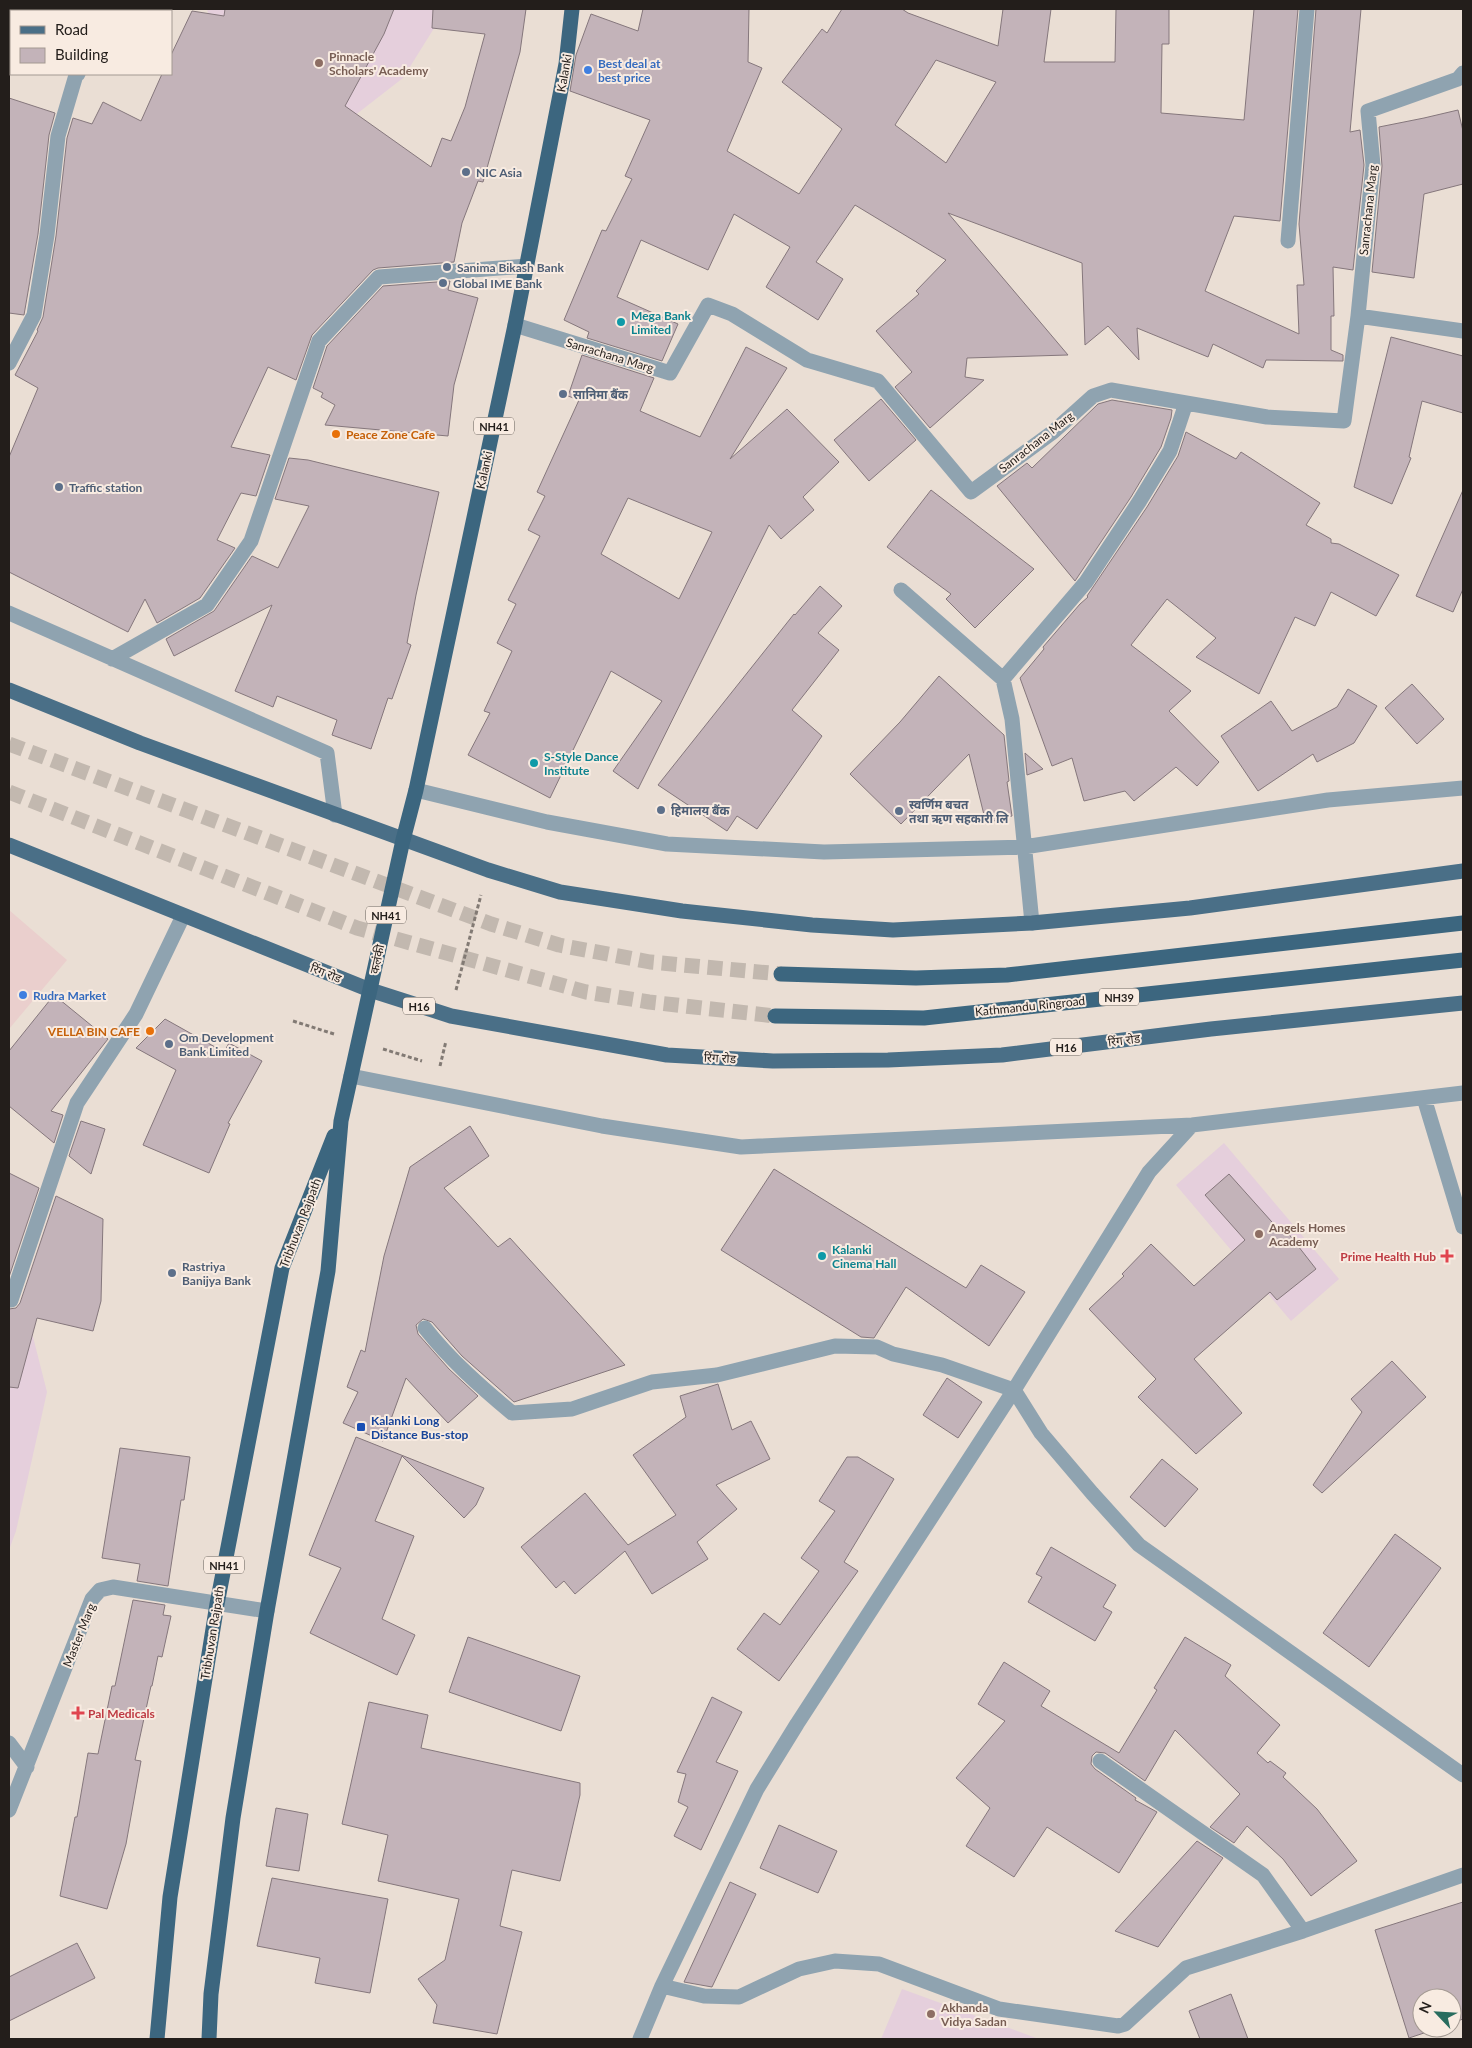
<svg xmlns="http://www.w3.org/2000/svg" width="1472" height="2048" font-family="Lato,'Noto Sans Devanagari',sans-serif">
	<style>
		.commercial { fill: #eacfcd }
		.education { fill: #e5cfdc }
		.building { fill: #c3b3b9; stroke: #85777c; fill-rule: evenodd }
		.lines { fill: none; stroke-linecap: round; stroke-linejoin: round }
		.trunk-tunnel { stroke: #c2b8af; stroke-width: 15; stroke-dasharray: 15 8; stroke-linecap: butt }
		.path { stroke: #827a74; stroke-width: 3; stroke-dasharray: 4 2.5; stroke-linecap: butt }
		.service { stroke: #8fa3b0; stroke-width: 15 }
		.minor { stroke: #8fa3b0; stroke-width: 15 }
		.primary { stroke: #4a6f87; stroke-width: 15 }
		.trunk { stroke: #3c667f; stroke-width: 15 }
		.education-dot { fill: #8d6e63; stroke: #f8ebe1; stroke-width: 2 }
		.shop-dot { fill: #3f7fe0; stroke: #f8ebe1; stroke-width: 2 }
		.service-dot { fill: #5c6f8a; stroke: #f8ebe1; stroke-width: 2 }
		.culture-dot { fill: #0f9aa8; stroke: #f8ebe1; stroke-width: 2 }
		.food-dot { fill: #e8710a; stroke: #f8ebe1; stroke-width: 2 }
		.health-dot { fill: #e0444e; stroke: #f8ebe1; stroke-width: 2 }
		.transit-dot { fill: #1a4fb4; stroke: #f8ebe1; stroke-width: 2 }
		.labels { text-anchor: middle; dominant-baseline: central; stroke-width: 4; stroke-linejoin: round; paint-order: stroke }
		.shield { fill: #f8ebe1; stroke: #635c56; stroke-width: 1 }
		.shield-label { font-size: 11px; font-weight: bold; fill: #231e1b }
		.education-label { font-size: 12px; font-weight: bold; fill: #785e54; stroke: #f8ebe1; text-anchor: start }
		.shop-label { font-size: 12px; font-weight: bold; fill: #366cbe; stroke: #f8ebe1; text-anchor: start }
		.street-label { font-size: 12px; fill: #231e1b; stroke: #f8ebe1 }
		.service-label { font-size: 12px; font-weight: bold; fill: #4e5e75; stroke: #f8ebe1; text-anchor: start }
		.culture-label { font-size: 12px; font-weight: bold; fill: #0d838f; stroke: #f8ebe1; text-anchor: start }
		.food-label { font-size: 12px; font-weight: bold; fill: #c56008; stroke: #f8ebe1; text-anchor: start }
		.health-label { font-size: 12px; font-weight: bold; fill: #be3a42; stroke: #f8ebe1; text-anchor: end }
		.transit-label { font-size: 12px; font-weight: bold; fill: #164399; stroke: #f8ebe1; text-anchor: start }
	</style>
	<rect width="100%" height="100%" fill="#eaded4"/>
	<path class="commercial" d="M9 910 67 960 9 1029Z"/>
	<path class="education" d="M207 9H446L403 78 336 130 209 17Z
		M1224 1143 1339 1279 1291 1321 1176 1185Z
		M9 1316 29 1321 47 1392 16 1531 9 1550Z
		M902 1989 1039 2039H881Z"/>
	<path class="building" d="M225 9H394L384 34 345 106 431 167 442 138 451 141 465 107 485 34 432 28 433 9H526L520 52 483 182 478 181 462 223 454 262 378 268 373 270 312 335 296 380 268 367 231 447 270 455 256 496 241 493 217 540 235 548 200 598 157 623 145 599 128 632 9 572V457L38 388 15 375 38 331 37 330 43 317 56 236 67 138 73 118 92 124 103 102 141 121 162 74H171V55L192 11 224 16Z
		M643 9H749L748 62 762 68 727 151 799 194 842 129 782 82 822 29 827 33 842 9H902L908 13 998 46 1003 9H1051L1044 62H1115L1116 9H1169V44H1162L1161 113 1244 120 1254 9H1298L1280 221 1234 216 1205 291 1299 334 1297 285H1304L1299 224 1316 9H1361L1350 132 1360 130 1364 165 1353 270 1333 267 1334 316H1331V350L1343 355V361L1266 360 1263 368 1213 344 1208 357 1137 328 1139 360 1108 326 1085 345 1082 263 948 213 1068 355 967 358 965 377 984 380 930 428 895 387 912 372 876 331 919 294 916 291 946 260 855 205 816 262 843 279 818 320 766 287 790 247 734 214 708 270 641 240 617 297 678 324 662 361 587 338 589 332 564 320 602 230 606 231 632 179 625 176 650 120 570 91 576 55 591 14 638 31ZM936 60 996 82 946 163 895 125Z
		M9 98 55 113 49 135 38 234 24 315 9 313Z
		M1458 110 1463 131V184L1424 194 1414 278 1372 272 1382 166 1379 127 1424 118Z
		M450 281 448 290 478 298 454 385 448 436 325 425 335 405 321 397 323 393 313 388 327 346 383 286Z
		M1391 337 1463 356V413L1422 401 1409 457 1411 458 1392 504 1354 487Z
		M746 347 787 368 730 459 787 409 839 462 803 497 814 510 781 539 769 525 638 789 613 771 662 701 611 671 550 798 468 755 490 713 484 711 512 651 497 643 516 604 508 600 540 536 528 530 545 496 537 492 579 400 568 396 582 355 654 378 640 411 700 437ZM628 498 712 532 679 599 601 554Z
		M881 399 916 440 869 481 834 440Z
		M1112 400 1172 410 1171 418 1161 447 1131 497 1075 581 997 486 1027 463 1032 468 1098 404Z
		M1186 432 1236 459 1241 452 1320 503 1306 525 1331 539V543L1339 544 1399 575 1376 616 1331 592 1315 626 1295 617 1259 694 1196 657 1216 638 1167 599 1131 645 1191 691 1169 711 1219 762 1197 786 1176 767 1134 801 1125 791 1084 801 1072 758 1052 766 1020 678 1044 649 1043 647 1080 604 1088 597 1087 596 1147 507 1178 456Z
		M289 458 308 460 439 492 416 595 407 643 411 645 392 699 388 698 371 749 332 735 337 720 277 696 273 707 235 691 272 605 174 656 166 639 214 611 252 556 278 568 309 506 275 499Z
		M931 490 1034 569 975 628 946 599 951 594 887 547Z
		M1463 490V589L1453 612 1416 596Z
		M820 586 842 606 818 633 839 650 792 710 822 736 757 829 737 816 727 831 658 785 794 614 795 615Z
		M939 676 1004 735 1009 781 1007 782 1012 816 986 823 969 754 901 824 850 774 900 722Z
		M1412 684 1444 719 1417 744 1385 708Z
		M1348 689 1377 706 1354 743 1317 762 1313 754 1258 791 1221 736 1271 701 1292 731 1337 707Z
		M1025 753 1043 769 1027 775Z
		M54 995 108 1039 51 1111 63 1115 54 1143 9 1106V1051Z
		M165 1019 224 1052 229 1043 262 1061 228 1123 230 1124 209 1173 143 1145 176 1070 136 1048Z
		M81 1121 105 1129 91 1174 69 1156Z
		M470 1126 489 1156 444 1188 498 1247 510 1238 625 1365 514 1402 462 1356 432 1322 423 1319 416 1325 418 1334 449 1369 478 1396 448 1423 406 1378 383 1441 343 1423 358 1392 347 1387 361 1350 365 1352 384 1256 410 1167Z
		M774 1169 966 1288 981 1265 1025 1292 989 1346 906 1287 874 1338 861 1337 721 1250Z
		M9 1173 39 1188 9 1277Z
		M1229 1174 1280 1231 1284 1228 1316 1269 1277 1300 1270 1292 1194 1359 1242 1413 1196 1454 1138 1397 1156 1379 1089 1309 1124 1276 1122 1274 1151 1244 1194 1286 1245 1240 1205 1195Z
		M56 1196 103 1219 101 1301 93 1331 37 1318 18 1388 9 1387V1309L16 1308 20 1303Z
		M1392 1361 1426 1397 1322 1493 1313 1485 1362 1412 1351 1399Z
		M947 1378 982 1402 958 1438 923 1415Z
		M718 1384 732 1430 751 1421 770 1459 716 1485 737 1509 697 1542 708 1559 652 1594 625 1551 575 1594 564 1581 556 1588 521 1547 585 1493 628 1545 676 1515 633 1455 686 1417 680 1396Z
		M356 1437 484 1488 476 1505 464 1518 402 1456 375 1521 414 1536 382 1619 415 1635 397 1675 310 1633 341 1568 309 1555Z
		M120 1448 190 1457 184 1500H181L168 1586 137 1581 140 1564 102 1558Z
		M847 1457H858L894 1479 844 1562 858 1571 779 1681 737 1649 764 1613 780 1625 819 1571 801 1558 835 1511 819 1501Z
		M1162 1459 1198 1489 1165 1527 1130 1497Z
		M1395 1534 1441 1568 1369 1667 1323 1633Z
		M1051 1547 1116 1585 1103 1607 1112 1612 1095 1641 1028 1602 1042 1577 1036 1574Z
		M133 1600 165 1605 163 1615 171 1616 162 1657 158 1656 152 1686H151L135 1760 141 1761 126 1844 107 1909 60 1896 75 1817H77L88 1753 98 1754 112 1686H115Z
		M468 1637 580 1676 561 1731 449 1692Z
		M1185 1637 1231 1665 1225 1676 1280 1725 1257 1753 1268 1763 1270 1761 1286 1773 1283 1777 1317 1809 1357 1861 1311 1896 1283 1859 1247 1826 1234 1843 1210 1827 1240 1794 1175 1730 1145 1781 1105 1753 1096 1752 1092 1756 1091 1764 1095 1769 1136 1798 1135 1800 1157 1812 1119 1873 1047 1827 1014 1877 966 1846 990 1808 956 1778 1005 1721 978 1704 1004 1662 1050 1691 1041 1706 1119 1753 1157 1690 1154 1688Z
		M712 1697 742 1712 716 1762 738 1771 701 1850 674 1836 688 1807 678 1802 686 1774 677 1772Z
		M369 1702 428 1715 421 1748 580 1783V1795L560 1881 512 1870 500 1926 522 1932 497 2034 433 2023 437 2005 418 1979 445 1960 459 1899 378 1881 388 1835 342 1824Z
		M276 1808 308 1814 299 1871 266 1866Z
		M779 1825 837 1851 818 1893 760 1868Z
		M1197 1841 1223 1858 1158 1947 1115 1931Z
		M272 1878 388 1899 370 1993 315 1983 320 1958 257 1946Z
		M730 1882 756 1894 712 1987 684 1982Z
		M1463 1902V2019L1452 2023V1998H1422V2028H1439L1409 2038 1375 1930Z
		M77 1943 95 1978 9 2021V1977Z
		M1231 1994 1248 2039H1200L1189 2011Z"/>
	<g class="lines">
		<path class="trunk-tunnel" d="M9 744 491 924 559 945 650 962 781 974
			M9 792 357 928 586 992 649 1002 775 1016"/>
		<path class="path" d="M456 990 481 895
			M293 1021 334 1034
			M383 1049 422 1061
			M440 1066 446 1041"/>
		<path class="service" d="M425 1328C450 1360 481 1387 512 1413L572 1409 652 1382 717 1375 835 1346 877 1347 893 1354 942 1365 1014 1390"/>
		<path class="minor" d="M156 11 157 9
			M1288 241 1307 9
			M1358 316 1463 331
			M515 325 670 373 708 305 732 314 807 360 878 381 971 492 1053 432 1093 396 1111 390 1267 417 1344 421 1358 316 1373 165 1368 111 1458 79 1463 73
			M9 363 34 315 47 235 58 136 76 75 78 74
			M901 590 1003 679
			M9 613 327 753 335 815
			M112 659 207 605 251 541 319 341 379 277 527 266
			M416 790 547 822 667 844 824 852 1024 847 1328 800 1463 788
			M1032 923 1012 719 1003 679 1086 582 1139 502 1170 451 1186 403
			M351 1076 602 1126 741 1147 1192 1125 1463 1093
			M1424 1098 1463 1227
			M9 1300H11L77 1103 136 1014 183 916
			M1014 1390 1041 1433 1092 1493 1139 1545 1463 1775
			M9 1743 27 1767
			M1100 1761 1263 1875 1303 1931
			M9 1810 92 1599 100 1590 113 1587 267 1611
			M662 1986 704 1996 739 1997 799 1969 835 1961 879 1964 999 2009 1118 2026 1125 2024 1186 1968 1303 1931 1463 1875
			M640 2039 662 1986 757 1789 797 1724 1014 1390 1149 1172 1192 1125"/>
		<path class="primary" d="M9 690 140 743 488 870 560 892 682 911 812 925 893 930 1032 923 1190 908 1463 871
			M9 845 370 990 451 1016 667 1055 773 1061 888 1060 1002 1055 1211 1029 1463 1003"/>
		<path class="trunk" d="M781 974 916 978 1007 975 1463 923
			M775 1016 924 1018 1463 960
			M157 2039 170 1897 217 1604 282 1268 334 1136
			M209 2039 211 1994 233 1818 267 1611 328 1271 341 1121 403 840 416 790 515 325 566 64 572 9"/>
	</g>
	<g class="education-dot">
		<circle cx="319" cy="63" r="5"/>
		<circle cx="1259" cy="1234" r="5"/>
		<circle cx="931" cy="2014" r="5"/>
	</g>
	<g class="shop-dot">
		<circle cx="588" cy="70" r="5"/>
		<circle cx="23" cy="995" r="5"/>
	</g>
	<g class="service-dot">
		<circle cx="466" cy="172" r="5"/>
		<circle cx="447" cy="267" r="5"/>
		<circle cx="443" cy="283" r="5"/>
		<circle cx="563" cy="394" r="5"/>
		<circle cx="59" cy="487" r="5"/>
		<circle cx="661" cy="810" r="5"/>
		<circle cx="899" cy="811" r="5"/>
		<circle cx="169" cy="1044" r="5"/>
		<circle cx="172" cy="1273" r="5"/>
	</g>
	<g class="culture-dot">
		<circle cx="621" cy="322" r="5"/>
		<circle cx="534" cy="763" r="5"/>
		<circle cx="822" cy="1256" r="5"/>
	</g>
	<g class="food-dot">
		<circle cx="336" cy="434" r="5"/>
		<circle cx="150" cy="1031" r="5"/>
	</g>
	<g class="health-dot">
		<path d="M1444.5 1248.5h5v5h5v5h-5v5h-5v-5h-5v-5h5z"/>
		<path d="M75.5 1705.5h5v5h5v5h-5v5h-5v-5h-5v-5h5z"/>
	</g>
	<rect class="transit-dot" x="356" y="1422" width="10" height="10" rx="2.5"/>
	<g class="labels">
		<g class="shield">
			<rect x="474" y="417.5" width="40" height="17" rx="4"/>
			<rect x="366" y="906.5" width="40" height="17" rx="4"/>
			<rect x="1099" y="988.5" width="40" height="17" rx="4"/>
			<rect x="403" y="997.5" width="32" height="17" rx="4"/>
			<rect x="1050" y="1038.5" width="32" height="17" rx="4"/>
			<rect x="204" y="1556.5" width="40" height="17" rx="4"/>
		</g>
		<g class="shield-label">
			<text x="494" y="426">NH41</text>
			<text x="386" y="915">NH41</text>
			<text x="1119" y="997">NH39</text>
			<text x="419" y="1006">H16</text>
			<text x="1066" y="1047">H16</text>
			<text x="224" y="1565">NH41</text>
		</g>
		<g class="education-label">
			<text x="329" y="56">Pinnacle<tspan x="329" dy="14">Scholars' Academy</tspan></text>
			<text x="1269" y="1227">Angels Homes<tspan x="1269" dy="14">Academy</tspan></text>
			<text x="941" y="2007">Akhanda<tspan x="941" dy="14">Vidya Sadan</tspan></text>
		</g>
		<g class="shop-label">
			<text x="598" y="63">Best deal at<tspan x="598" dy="14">best price</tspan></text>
			<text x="33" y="995">Rudra Market</text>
		</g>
		<g class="street-label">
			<text transform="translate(564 73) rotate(-80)">Kalanki</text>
			<text transform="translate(1368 210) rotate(-84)">Sanrachana Marg</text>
			<text transform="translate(610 355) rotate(17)">Sanrachana Marg</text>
			<text transform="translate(1036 442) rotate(-38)">Sanrachana Marg</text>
			<text transform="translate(484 470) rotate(-78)">Kalanki</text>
			<text transform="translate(377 959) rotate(-78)">कलंकी</text>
			<text transform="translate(326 973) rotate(22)">रिंग रोड</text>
			<text transform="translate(1030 1006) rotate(-6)">Kathmandu Ringroad</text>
			<text transform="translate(1124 1040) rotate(-7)">रिंग रोड</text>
			<text transform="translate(720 1058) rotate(3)">रिंग रोड</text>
			<text transform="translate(300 1223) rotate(-69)">Tribhuvan Rajpath</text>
			<text transform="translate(212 1633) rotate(-81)">Tribhuvan Rajpath</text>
			<text transform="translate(79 1635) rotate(-68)">Master Marg</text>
		</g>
		<g class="service-label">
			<text x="476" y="172">NIC Asia</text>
			<text x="457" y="267">Sanima Bikash Bank</text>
			<text x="453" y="283">Global IME Bank</text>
			<text x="573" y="394">सानिमा बैंक</text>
			<text x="69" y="487">Traffic station</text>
			<text x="909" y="804">स्वर्णिम बचत<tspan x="909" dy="14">तथा ऋण सहकारी लि</tspan></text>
			<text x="671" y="810">हिमालय बैंक</text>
			<text x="179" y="1037">Om Development<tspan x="179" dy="14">Bank Limited</tspan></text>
			<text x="182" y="1266">Rastriya<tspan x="182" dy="14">Banijya Bank</tspan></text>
		</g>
		<g class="culture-label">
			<text x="631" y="315">Mega Bank<tspan x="631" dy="14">Limited</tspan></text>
			<text x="544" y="756">S-Style Dance<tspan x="544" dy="14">Institute</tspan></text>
			<text x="832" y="1249">Kalanki<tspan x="832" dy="14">Cinema Hall</tspan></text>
		</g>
		<g class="food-label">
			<text x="346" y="434">Peace Zone Cafe</text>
			<text x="140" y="1031" text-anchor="end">VELLA BIN CAFE</text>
		</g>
		<g class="health-label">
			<text x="1436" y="1256">Prime Health Hub</text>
			<text x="88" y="1713" text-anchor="start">Pal Medicals</text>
		</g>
		<g class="transit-label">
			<text x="371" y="1420">Kalanki Long<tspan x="371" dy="14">Distance Bus-stop</tspan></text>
		</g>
	</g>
	<rect width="1472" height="2048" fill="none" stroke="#231e1b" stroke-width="20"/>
	<rect x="10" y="10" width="162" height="65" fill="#f8ebe1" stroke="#a39992"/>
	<rect x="20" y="26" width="25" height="8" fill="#4a6f87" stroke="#a39992"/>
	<text x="55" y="35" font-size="15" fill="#231e1b">Road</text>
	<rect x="20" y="48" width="25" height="15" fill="#c3b3b9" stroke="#a39992"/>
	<text x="55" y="60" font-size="15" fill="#231e1b">Building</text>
	<g transform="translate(1437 2013) rotate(295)"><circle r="24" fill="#f8ebe1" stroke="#a39992"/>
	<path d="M0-4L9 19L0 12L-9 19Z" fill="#286c5e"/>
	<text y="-8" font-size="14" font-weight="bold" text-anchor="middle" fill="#231e1b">N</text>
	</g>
</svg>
